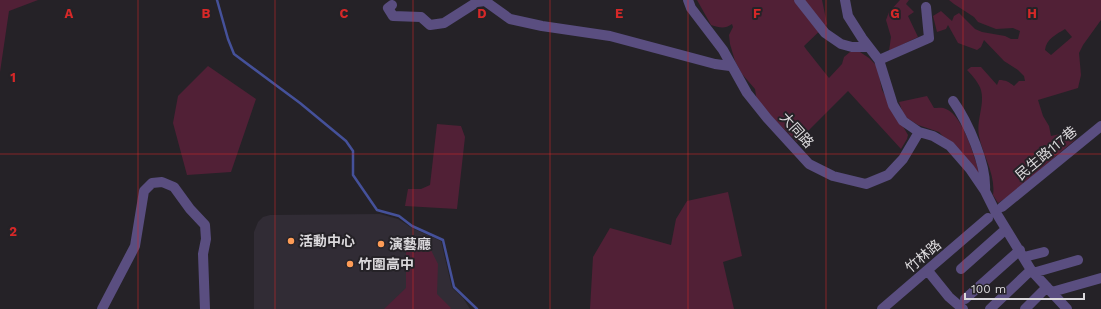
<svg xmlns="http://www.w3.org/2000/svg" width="1101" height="309" font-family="'Work Sans','Noto Sans TC',sans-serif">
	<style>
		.built { fill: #312c35 }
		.green { fill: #512036; fill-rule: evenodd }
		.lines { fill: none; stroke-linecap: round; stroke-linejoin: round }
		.stream { stroke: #45519a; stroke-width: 2.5 }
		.minor { stroke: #5a4e80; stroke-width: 10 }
		.grid { fill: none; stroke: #d62828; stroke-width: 1; stroke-opacity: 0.55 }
		.poi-dot { fill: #fe9c57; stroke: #252227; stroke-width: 1.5 }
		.labels { text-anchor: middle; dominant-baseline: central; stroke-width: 4; stroke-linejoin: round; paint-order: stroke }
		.street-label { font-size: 14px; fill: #dbd9dc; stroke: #252227 }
		.poi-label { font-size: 14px; font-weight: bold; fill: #dbd9dc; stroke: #252227; text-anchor: start }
		.grid-label { font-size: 13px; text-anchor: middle; font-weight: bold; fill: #d62828; stroke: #252227; stroke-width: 4; stroke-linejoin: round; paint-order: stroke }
	</style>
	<rect width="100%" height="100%" fill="#252227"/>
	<path class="built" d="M380 214 398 219 412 228 441 241 452 288 463 298 470 309H254V232L258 222 263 217 270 215Z"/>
	<path class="green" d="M0 0H38L9 11 0 72Z
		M697 0H822L827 24 804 46 806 49 829 78 842 64 844 57 850 52 857 50 869 58 877 66 882 90 908 135 907 139 901 149 848 91 797 142 757 102 755 89 742 74 735 61 730 44 729 35 733 27 732 24C725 29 720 28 711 25Z
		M900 0H909L906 4 914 12 908 16 918 37 889 51 891 37 886 20 889 12Z
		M949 0H1101V20L1083 45 1079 53 1081 75 1078 88 1038 100 1043 116 1049 126 1051 136 1069 132 1075 140 1009 196 998 203 993 195C996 175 983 156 979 136 976 120 985 105 981 90 979 83 972 75 967 70L971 67H981L997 85 999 80C1006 80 1009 82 1014 86L1019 81H1025L1024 76 1018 70 1004 61 984 40 981 47 977 50 958 43 948 25 946 29 937 32 933 16 941 11 952 21 954 16 959 13 975 29 982 32 1005 36 1011 39H1018L1020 31 1013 28 996 29 978 22 974 17 954 4ZM1065 29 1072 37 1051 55 1045 50C1046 39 1057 34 1065 29Z
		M208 66 256 99 231 172 187 175 173 123 178 96Z
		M927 96 934 108C937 108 943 107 946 109 964 116 975 160 981 178L939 132 918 125 904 116 899 102Z
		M437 124 461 126 465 137 457 209 405 206 408 189H421L430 185Z
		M728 192 742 256 723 262 734 309H590L593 257 610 228 671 245 676 219 687 201Z
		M406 236 429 246 438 264 437 294 451 308 450 309H384L406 288Z"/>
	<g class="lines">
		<path class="stream" d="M217 0 228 39 234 54 300 103 346 141 353 151V175L377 210 399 216 412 226 443 240 454 287 477 309"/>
		<path class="minor" d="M688 0 691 8 723 50 747 93 767 118 809 164 833 176 866 184 888 175 903 159 919 132
			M799 0 825 33 841 44 852 47H869
			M845 0 848 16 862 38 879 60 893 105 903 121 919 132 933 136 950 146 970 169 985 191 995 211 1031 270 1067 309
			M392 5 388 8 393 16 421 17 430 25 444 23 477 2 485 1 510 19 542 26 610 36 715 64 730 66
			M879 60 929 38 926 7
			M953 101C968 122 987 165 985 191
			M1002 207 1101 126
			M1024 257 1044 252
			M961 269 1006 229
			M928 271 949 297 963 309
			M1033 273 1078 260
			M1052 292 1101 278
			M965 299 1020 250
			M102 309 135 246 144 191 152 183 162 182 174 187 190 209 205 225 206 239 203 254 205 309
			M882 309 988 218
			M990 309 1031 270
			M1025 309 1047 287"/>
	</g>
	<path class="grid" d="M138 0V309M275 0V309M413 0V309M550 0V309M688 0V309M826 0V309M963 0V309M0 154H1101"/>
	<g class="poi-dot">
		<circle cx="291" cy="241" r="4"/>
		<circle cx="381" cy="244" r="4"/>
		<circle cx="350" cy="264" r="4"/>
	</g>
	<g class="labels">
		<g class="street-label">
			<text transform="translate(797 130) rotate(48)">大同路</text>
			<text transform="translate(1046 153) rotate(-40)">民生路117巷</text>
			<text transform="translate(923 256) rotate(-40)">竹林路</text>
		</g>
		<g class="poi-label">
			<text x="299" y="241">活動中心</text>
			<text x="389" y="244">演藝廳</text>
			<text x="358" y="264">竹圍高中</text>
		</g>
	</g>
	<g class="grid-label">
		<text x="69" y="18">A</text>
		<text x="206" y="18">B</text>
		<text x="344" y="18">C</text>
		<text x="482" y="18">D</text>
		<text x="619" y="18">E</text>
		<text x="757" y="18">F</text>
		<text x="895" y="18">G</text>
		<text x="1032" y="18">H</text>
		<text x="13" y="82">1</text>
		<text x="13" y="236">2</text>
	</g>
	<path d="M965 293v6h119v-6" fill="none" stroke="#dbd9dc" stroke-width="2"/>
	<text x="971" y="293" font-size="12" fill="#dbd9dc" stroke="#252227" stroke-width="3" paint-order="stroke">100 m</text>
</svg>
